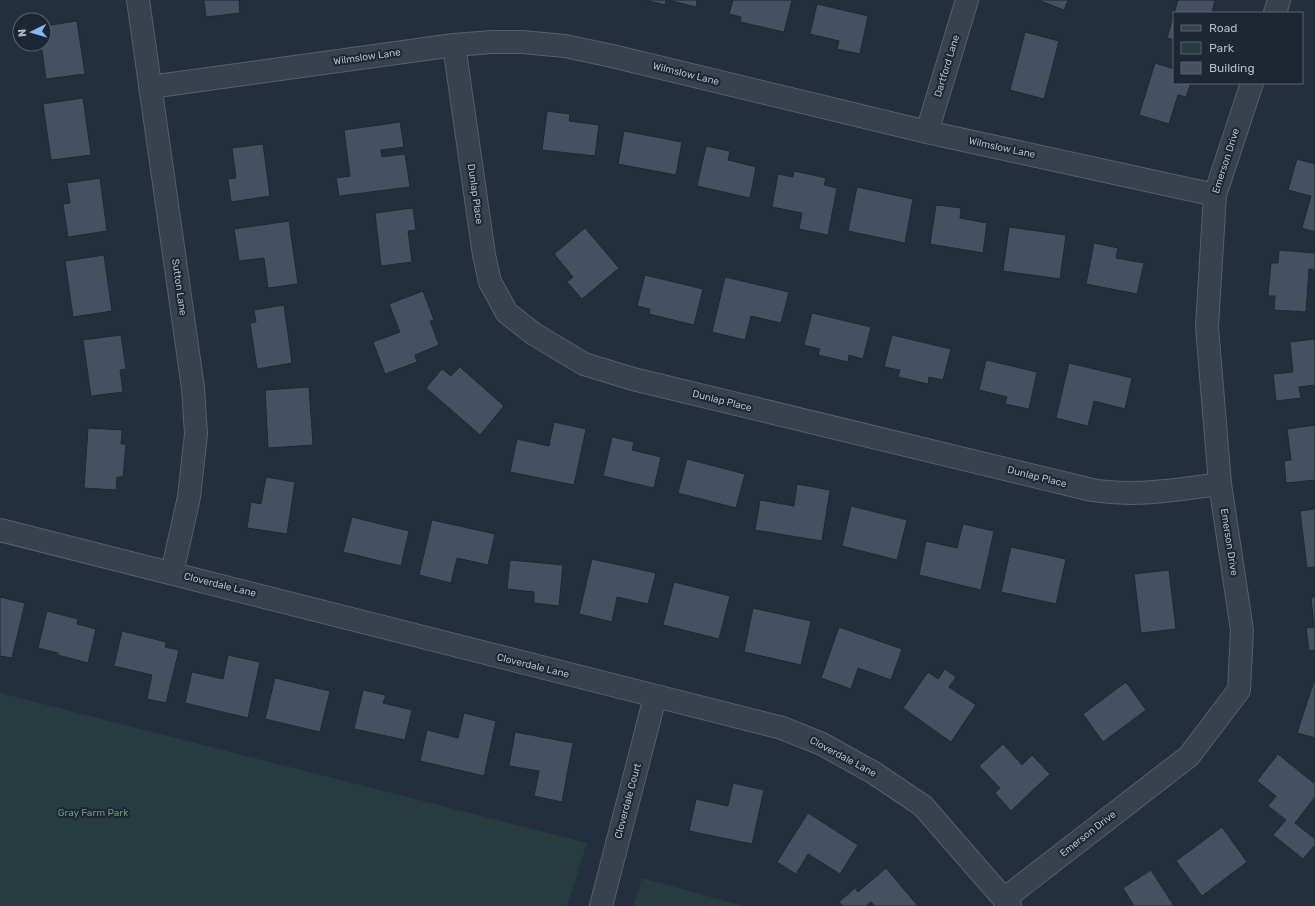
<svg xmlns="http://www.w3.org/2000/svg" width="1315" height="906" font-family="Rubik,sans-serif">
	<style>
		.green { fill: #263c3f }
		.building { fill: #455162; stroke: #1f2835 }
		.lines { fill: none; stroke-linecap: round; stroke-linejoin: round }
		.street-casing { stroke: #565f6c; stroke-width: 24 }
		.street { stroke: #38414e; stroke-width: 22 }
		.labels { text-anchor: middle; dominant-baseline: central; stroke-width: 4; stroke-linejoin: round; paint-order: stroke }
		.street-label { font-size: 10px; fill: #b4bcc9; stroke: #1d2633 }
		.park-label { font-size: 10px; fill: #6b9a76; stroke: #1d2633 }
	</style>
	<rect width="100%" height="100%" fill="#242f3e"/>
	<path class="green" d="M0 693 587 843 567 906H0Z
		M642 878 744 906H633Z"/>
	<path class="building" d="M204 0H239L240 13 206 17Z
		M645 0H666L665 5Z
		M668 0H697L696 7Z
		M733 0H792L784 32 740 22 741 17 729 14Z
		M1038 0H1068L1064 10Z
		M1178 0H1215L1212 13H1174V40L1167 38Z
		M817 4 868 16 860 54 837 49 839 41 810 34Z
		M77 21 85 74 46 79 41 44H44V26Z
		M1025 32 1059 41 1044 99 1010 90Z
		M1155 63 1174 69V83H1191L1186 97 1178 95 1169 124 1139 115Z
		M83 98 91 155 51 160 43 104Z
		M547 111 570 114 569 121 599 125 595 156 542 150Z
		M400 122 404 147 381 150 382 157 405 154 410 187 339 196 336 178 350 176 344 130Z
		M624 131 682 142 676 175 618 164Z
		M263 144 270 196 231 202 228 179 236 178 232 148Z
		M706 146 730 151 728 160 756 167 750 198 697 186Z
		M1297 159 1315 164V232L1302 228 1311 196 1288 190Z
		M794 171 826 178 824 185 837 188 828 235 799 229 802 213 772 207 778 174 793 177Z
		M100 178 107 231 68 237 63 204 70 203 67 183Z
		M857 187 913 199 905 243 848 231Z
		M936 205 961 208 960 218 987 223 983 253 930 244Z
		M413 208 416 230 408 231 412 262 381 266 375 213Z
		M289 221 298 284 268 288 264 258 239 261 234 229Z
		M1009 227 1066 235 1060 279 1003 271Z
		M585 228 619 268 582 299 567 282 573 277 554 254Z
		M1094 243 1118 248 1116 258 1144 263 1137 294 1086 284Z
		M1279 250 1315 253V270L1309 269 1306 312 1274 310 1275 296H1268L1271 263H1278Z
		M104 255 112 311 73 317 65 261Z
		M645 275 703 289 694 325 649 314 650 309 637 306Z
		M725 277 789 292 781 323 751 316 745 340 712 332Z
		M423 291 434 320 430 321 439 345 415 355 417 362 385 374 373 342 400 332 389 304Z
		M284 305 292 363 257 369 250 323 256 322 254 310Z
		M812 313 871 327 863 359 849 355 848 362 818 355 820 349 804 345Z
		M121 335 126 369 120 370 123 392 91 396 83 340Z
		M892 335 951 349 943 380 929 377 928 384 898 377 900 370 884 367Z
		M1315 339V385L1299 387 1301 398 1276 401 1273 374 1293 372 1290 342Z
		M986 360 1037 372 1029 409 1005 404 1007 397 979 390Z
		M1069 363 1132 378 1125 409 1094 401 1088 426 1056 418Z
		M460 367 504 406 480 435 426 388 442 369 451 376Z
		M309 387 313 445 268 448 265 390Z
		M554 422 586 429 574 485 510 472 517 439 549 446Z
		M1315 425V480L1286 483 1284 461 1291 460 1287 429Z
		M88 428 122 430 121 444H126L123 477H117L116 490 84 488Z
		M612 437 634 442 632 450 661 457 654 488 603 476Z
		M687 459 745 474 736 508 678 493Z
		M266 477 295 482 287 534 247 528 251 502 261 504Z
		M797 484 830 490 822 541 755 530 760 500 794 506Z
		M851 506 907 520 897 560 842 546Z
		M1315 509V567L1307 568 1300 511Z
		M352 517 409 531 401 566 343 552Z
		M432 520 495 534 488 565 457 558 451 583 419 575Z
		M963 524 994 531 981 590 919 575 926 541 957 548Z
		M1011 547 1066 559 1056 604 1001 592Z
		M592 559 656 573 648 604 617 597 612 622 579 614Z
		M510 560 563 565 559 606 534 603V592L507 589Z
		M1169 570 1176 629 1141 633 1134 574Z
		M674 582 730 596 719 639 663 625Z
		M0 597 25 603 12 658 0 656Z
		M1311 597H1315V650L1309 651 1306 628 1314 627Z
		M753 608 811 621 801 665 744 652Z
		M47 611 78 619 77 624 96 629 88 663 58 655V653L38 648Z
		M839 627 902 649 891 680 858 668 851 689 821 678Z
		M122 631 166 642 165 647 179 650 166 703 147 699 152 675 114 666Z
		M228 655 260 662 248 718 185 703 192 672 223 679Z
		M945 669 956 677 949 687 976 705 951 742 903 708 928 672 938 679Z
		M275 678 330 691 320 732 265 719Z
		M1315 678V738L1297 733Z
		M1126 682 1146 710 1103 742 1083 714Z
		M363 690 386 695 383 703 412 710 405 740 354 729Z
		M464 713 496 721 484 776 420 761 427 730 458 738Z
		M515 732 573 743 562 802 534 796 539 771 509 766Z
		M1003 744 1022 765 1032 755 1050 774 1011 811 995 793 1000 788 979 766Z
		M1278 754 1315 784V797L1295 823 1315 839V845L1303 859 1273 835 1286 820 1268 806 1276 796 1257 781Z
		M733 783 764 790 752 844 689 831 696 799 728 806Z
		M808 813 858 845 840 874 808 854 796 874 777 862Z
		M1222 827 1247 862 1202 896 1176 861Z
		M886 868 918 906H875L871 902 866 906H843L839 902 855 888 858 892Z
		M1151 870 1174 906H1134L1123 888Z"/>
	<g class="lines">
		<defs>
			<path id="street" d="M138 0 193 388 196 434 189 497 172 573
				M1275 13 1279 0
				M454 45 484 255 490 282 507 313 534 334 584 364 633 379 1092 490C1136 497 1177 490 1220 484
				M150 87 454 45 492 42H522L565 46 612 56 927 132 1215 195
				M927 132 967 0
				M0 530 782 728 822 744 874 773 923 806 1010 906
				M1004 899 1189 756 1239 690 1242 630 1220 484 1207 327 1215 195 1252 83
				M601 906 655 697"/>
		</defs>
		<use href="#street" class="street-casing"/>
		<use href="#street" class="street"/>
	</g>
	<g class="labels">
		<g class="street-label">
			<text transform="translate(367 57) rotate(-8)">Wilmslow Lane</text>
			<text transform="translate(947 66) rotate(-73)">Dartford Lane</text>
			<text transform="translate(686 74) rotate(14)">Wilmslow Lane</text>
			<text transform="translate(1002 148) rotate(12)">Wilmslow Lane</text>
			<text transform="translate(1226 161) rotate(-72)">Emerson Drive</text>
			<text transform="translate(475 194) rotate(82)">Dunlap Place</text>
			<text transform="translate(179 287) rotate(82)">Sutton Lane</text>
			<text transform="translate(722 401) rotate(14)">Dunlap Place</text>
			<text transform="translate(1037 477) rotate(14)">Dunlap Place</text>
			<text transform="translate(1229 542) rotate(81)">Emerson Drive</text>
			<text transform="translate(220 585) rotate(14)">Cloverdale Lane</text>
			<text transform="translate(533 666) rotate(14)">Cloverdale Lane</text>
			<text transform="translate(843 757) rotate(28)">Cloverdale Lane</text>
			<text transform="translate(628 801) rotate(-75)">Cloverdale Court</text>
			<text transform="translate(1088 834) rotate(-38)">Emerson Drive</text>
		</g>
		<g class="park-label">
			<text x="93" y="813">Gray Farm Park</text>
		</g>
	</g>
	<rect x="1173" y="12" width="130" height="72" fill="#1d2633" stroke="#59626f"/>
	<rect x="1181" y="25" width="20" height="6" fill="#38414e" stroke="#59626f"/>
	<text x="1209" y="32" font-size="12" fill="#b4bcc9">Road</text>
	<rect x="1181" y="42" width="20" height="12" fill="#263c3f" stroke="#59626f"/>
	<text x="1209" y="52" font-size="12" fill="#b4bcc9">Park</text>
	<rect x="1181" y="62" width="20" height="12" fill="#455162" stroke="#59626f"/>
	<text x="1209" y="72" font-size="12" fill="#b4bcc9">Building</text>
	<g transform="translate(32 32) rotate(265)"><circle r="19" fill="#1d2633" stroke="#59626f"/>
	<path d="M0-3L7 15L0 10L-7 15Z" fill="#8ab4f8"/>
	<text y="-6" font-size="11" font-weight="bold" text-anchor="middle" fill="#b4bcc9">N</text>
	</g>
</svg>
